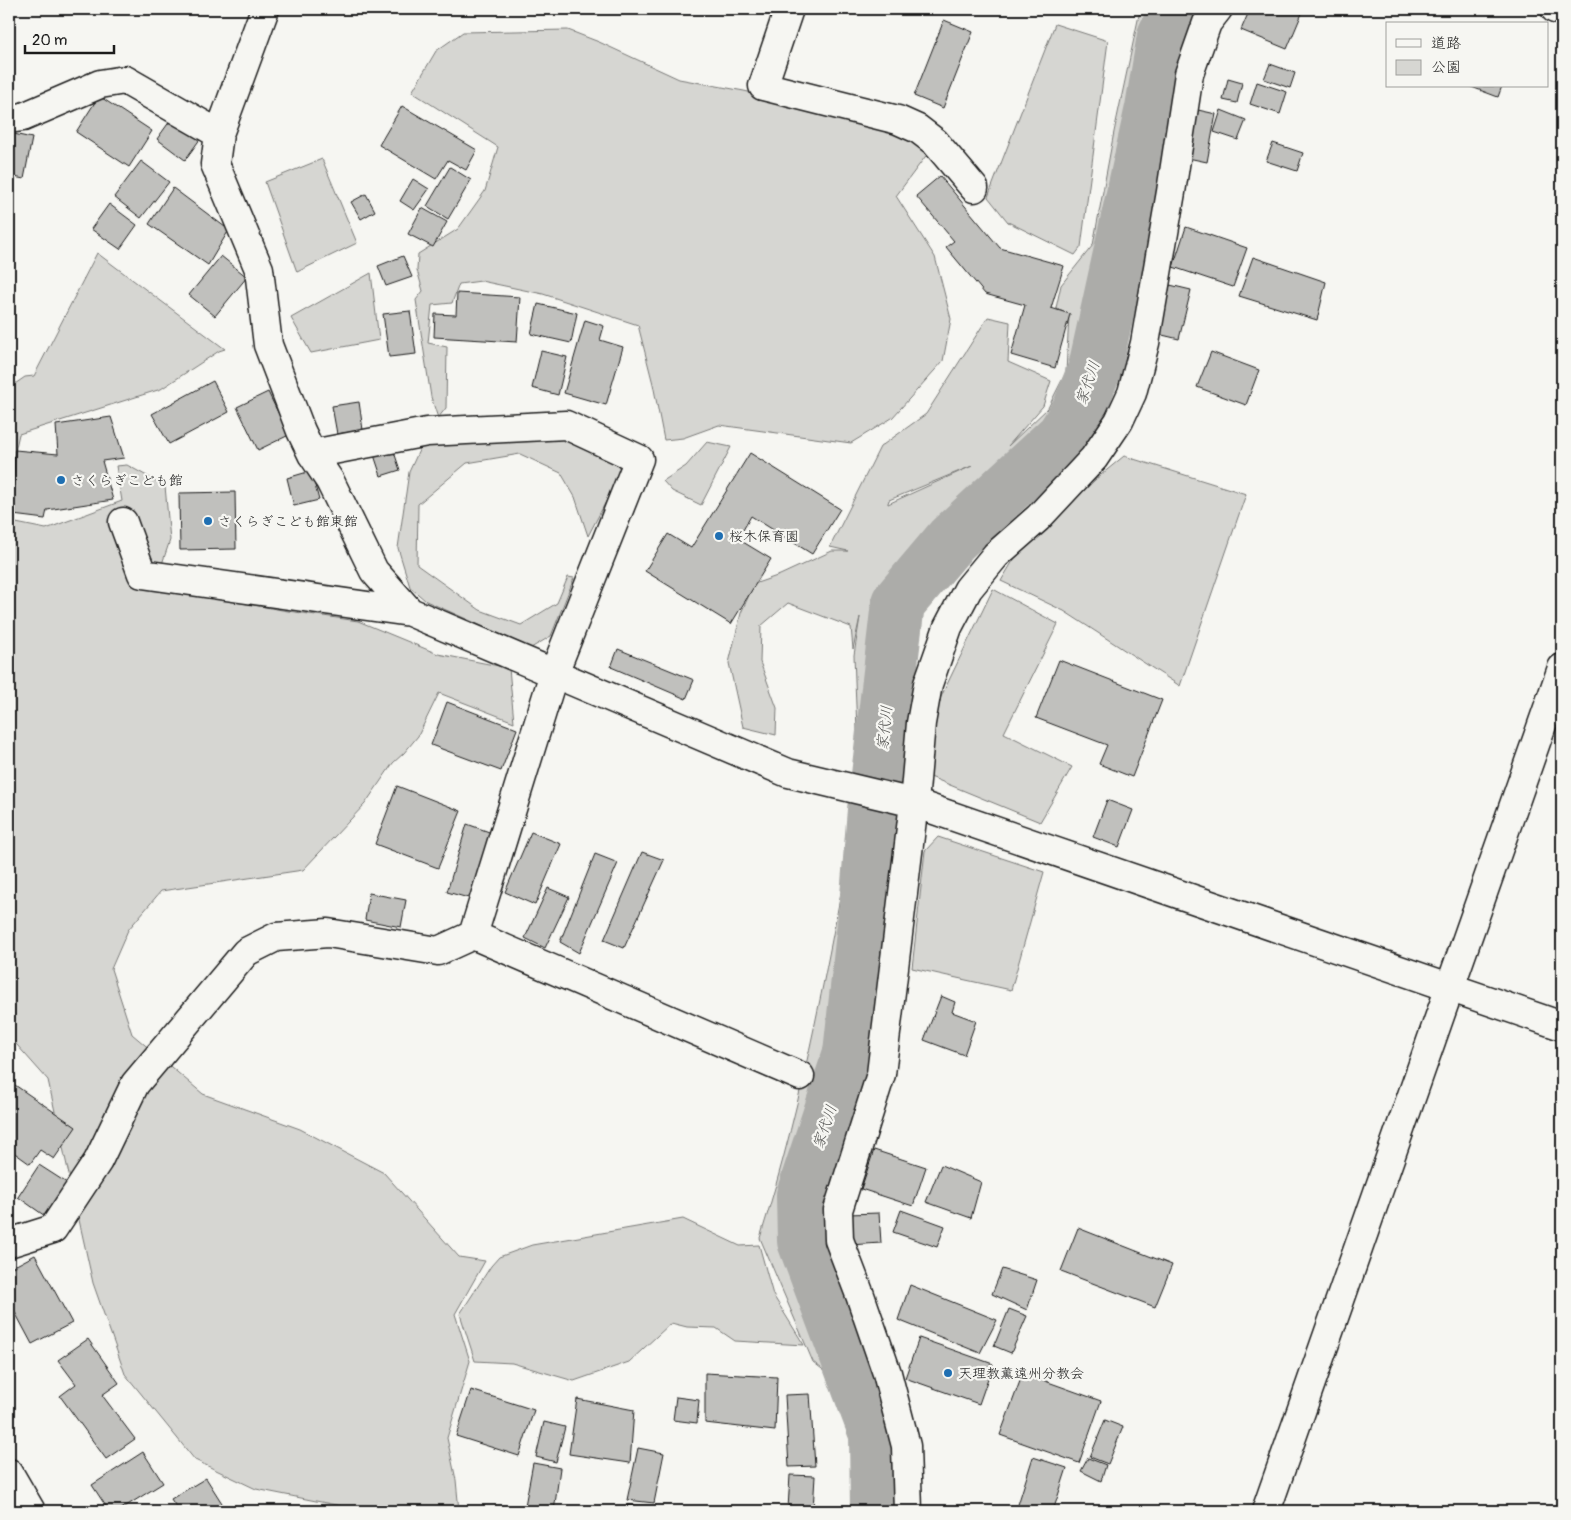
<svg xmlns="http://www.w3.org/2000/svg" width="1571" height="1520" font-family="Pangolin,'Klee One',sans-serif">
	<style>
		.green { fill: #d6d6d2; stroke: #797977; fill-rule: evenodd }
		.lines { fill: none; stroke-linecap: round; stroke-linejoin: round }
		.river { stroke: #acaca9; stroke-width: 54 }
		.building { fill: #c0c0bd; stroke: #1c1c1c }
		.minor-casing { stroke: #1c1c1c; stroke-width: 31 }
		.minor { stroke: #f6f6f2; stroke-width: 28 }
		.poi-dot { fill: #1f6fb2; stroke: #f6f6f2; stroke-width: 2 }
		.labels { text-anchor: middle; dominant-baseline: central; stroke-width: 4.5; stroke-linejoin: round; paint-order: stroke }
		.poi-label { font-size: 14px; fill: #1c1c1c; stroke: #f6f6f2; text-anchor: start }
		.water-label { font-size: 15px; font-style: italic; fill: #565654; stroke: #f6f6f2 }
	</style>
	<rect width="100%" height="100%" fill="#f6f6f2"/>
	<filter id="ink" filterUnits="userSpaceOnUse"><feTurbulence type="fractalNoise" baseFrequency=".02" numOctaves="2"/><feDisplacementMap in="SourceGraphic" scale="10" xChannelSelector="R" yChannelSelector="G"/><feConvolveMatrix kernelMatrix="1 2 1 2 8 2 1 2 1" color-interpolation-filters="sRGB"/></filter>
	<g filter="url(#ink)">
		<path class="green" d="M1143 9H1186L1199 20 1149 176 1104 407 1025 499 910 598 894 664 897 786 859 781 854 655 860 617 853 649 851 627 788 603 761 626 760 662 777 708 776 735 743 727 729 663 741 613 754 584 780 575 832 551H848L830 547 880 447 926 414 988 317 1010 322 1008 362 1051 381 1043 406 1008 446 1048 408 1066 372 1069 315 1056 308 1061 285 1093 245 1114 132 1139 15ZM972 466 888 504V503L889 500Z
			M1055 24 1108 41 1081 247 1075 255 1008 222 988 197Z
			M568 30 599 42 679 79 744 91 865 120 915 142 928 153 896 196 935 257 951 319 943 361 892 418 851 443 719 425 683 438 664 440 653 384 638 325 543 294 481 281 459 284 452 303 432 305 428 343 447 347 446 408 438 418 431 397 416 300 423 291 417 270 418 254 458 229 485 191 498 147 412 92 436 51 463 32Z
			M322 159 357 243 297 272 265 182Z
			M97 253 225 349 219 351 161 389 19 434 9 478V388L25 377 34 376Z
			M371 273 379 340 311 353 291 318Z
			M576 438 612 459 622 471 588 536 575 497 561 473 520 454 467 463 418 504 417 565 480 610 521 625 557 603 568 577 574 578 551 636 531 648 426 601 410 587 398 548 409 472 421 446Z
			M707 442 731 447 701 505 672 491 663 481 686 466Z
			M1124 456 1246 494 1180 686 1064 611 1001 581 1029 534Z
			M127 465 165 486 170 540 154 588 288 611 358 621 438 654 509 668 514 722 439 693 418 736 404 753 393 763 365 804 303 870 161 891 128 930 111 969 132 1034 203 1094 300 1129 384 1173 459 1257 485 1261 455 1314 470 1361 447 1438 456 1480 459 1511H345L341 1506 256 1489 195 1460 125 1374 93 1283 48 1080 9 1036V516L11 522 46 529 122 501 116 466Z
			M993 589 1058 624 1004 733 1072 767 1040 822 928 776 939 701Z
			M858 803 889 809 902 823 867 1079 825 1226 884 1391H852L886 1399 894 1511H855L858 1442 844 1389H848L813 1362 760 1238C805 1096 830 949 858 803Z
			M938 837 1044 872 1011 990 912 968 925 851Z
			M683 1219 740 1246 759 1245 773 1295 804 1345 735 1341 716 1328 687 1327 671 1323 629 1362 574 1381 512 1363 475 1361 460 1314 491 1266 499 1257 532 1245Z"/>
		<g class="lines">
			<path class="river" d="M877 1511 876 1434 804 1241 803 1195 850 1053 867 896 874 810 898 603 952 539 1063 436 1079 410 1095 368 1152 108 1164 36 1177 9"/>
		</g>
		<path class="building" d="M1250 9H1297L1303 11 1287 49 1241 30Z
			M944 20 973 32 943 108 914 96Z
			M1270 64 1295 73 1290 88 1264 79Z
			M1228 79 1242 83 1237 103 1223 100Z
			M1257 82 1287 92 1280 114 1250 104Z
			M1469 86H1502L1498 97Z
			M99 96 152 131 129 167 76 132Z
			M402 106 477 150 466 170 448 160 436 179 379 145Z
			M1198 110 1216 114 1207 162 1188 158Z
			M1221 110 1246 120 1238 140 1214 132Z
			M175 114 203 135 185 160 157 139Z
			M9 133 32 138 24 179 9 176Z
			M1273 143 1303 153 1297 171 1266 161Z
			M141 161 169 182 141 218 114 197Z
			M450 167 471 180 448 219 427 206Z
			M940 176 1000 248 1064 266 1051 308 1070 314 1055 368 1011 355 1025 305 985 294 946 247 954 241 916 196Z
			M413 179 429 189 414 210 400 201Z
			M173 188 229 230 208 265 149 224Z
			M366 194 375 211 361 219 351 202Z
			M109 204 137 225 120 249 91 229Z
			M422 208 447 222 433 247 408 234Z
			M1186 227 1247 248 1233 287 1173 267Z
			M221 256 247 277 215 316 189 295Z
			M403 256 412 277 386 286 378 266Z
			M1253 257 1326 282 1317 320 1239 296Z
			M1170 285 1191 290 1179 339 1158 334Z
			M457 293 520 297 517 342 434 337 435 314 456 315Z
			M538 304 577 313 571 343 531 334Z
			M410 311 416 354 389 357 383 314Z
			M585 320 604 326 600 340 623 347 606 405 564 393Z
			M541 351 567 357 558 395 532 388Z
			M1211 352 1259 370 1246 405 1197 387Z
			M213 381 229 412 169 444 152 414Z
			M268 392 289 435 258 450 237 407Z
			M359 402 363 430 337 434 332 406Z
			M111 417 124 458 102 461 113 500 47 510 45 519 13 515 15 450 58 454 56 425Z
			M393 449 400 470 381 476 374 455Z
			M750 453 840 509 812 554 751 516 738 539 771 559 731 624 645 571 668 534 691 548Z
			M311 471 319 500 294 506 287 478Z
			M235 492 236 549 180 550 179 493Z
			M618 649 694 680 686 699 611 667Z
			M1059 660 1162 700 1132 777 1099 764 1107 745 1036 718Z
			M447 702 517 729 501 771 431 745Z
			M397 786 461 811 438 868 375 844Z
			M1107 800 1133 810 1119 847 1093 837Z
			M467 824 492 833 472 899 447 892Z
			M531 832 561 844 535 905 505 892Z
			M642 852 664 860 624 948 604 940Z
			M595 854 618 863 579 953 560 942Z
			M548 888 569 897 545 948 525 938Z
			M369 893 406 900 401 927 365 920Z
			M941 996 955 1002 952 1012 976 1021 964 1055 924 1040Z
			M9 1081 76 1127 54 1159 40 1150 30 1164 9 1149Z
			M874 1150 926 1167 913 1206 861 1189Z
			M39 1165 67 1183 45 1216 18 1197Z
			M941 1165 981 1182 971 1218 926 1202Z
			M901 1210 945 1226 937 1247 893 1232Z
			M879 1213 881 1243 849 1245 848 1214Z
			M1078 1228 1172 1265 1155 1307 1061 1271Z
			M35 1255 72 1323 32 1344 9 1301V1269Z
			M1002 1269 1037 1280 1027 1310 992 1294Z
			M910 1285 997 1320 980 1353 898 1320Z
			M1009 1309 1027 1316 1011 1353 994 1346Z
			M919 1338 993 1364 979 1404 905 1378Z
			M88 1339 119 1383 102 1395 135 1439 106 1459 60 1396 76 1384 58 1360Z
			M705 1373 777 1377 775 1431 705 1423Z
			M1023 1373 1101 1401 1079 1463 1000 1435Z
			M471 1390 534 1410 519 1456 456 1436Z
			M810 1394 815 1466 789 1467 785 1395Z
			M676 1397 699 1400 697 1423 673 1420Z
			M577 1399 634 1410 630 1463 569 1454Z
			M1105 1420 1123 1427 1108 1464 1090 1457Z
			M544 1422 565 1427 556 1462 536 1457Z
			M638 1448 664 1453 654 1503 627 1500Z
			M143 1452 163 1483 118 1511H109L92 1485Z
			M1033 1457 1067 1468 1053 1511H1016Z
			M1088 1458 1106 1465 1101 1481 1081 1471Z
			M533 1463 560 1468 554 1511H524Z
			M790 1475 815 1476 813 1510 788 1509Z
			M206 1478 227 1511H179L171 1499Z
			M627 1505 654 1506V1511H627Z"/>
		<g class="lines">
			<defs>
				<path id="minor" d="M265 9 219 134 215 164 259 269 268 345 301 431 312 454 330 481 374 571 410 612 788 773 914 803 1562 1026
					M789 9 763 86 898 120 918 129 935 142 974 188
					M1555 9 1562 11
					M9 119 23 117 100 84 125 80 219 134
					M312 454 427 432 566 425 639 459 554 673 473 935
					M123 522 142 574 410 612
					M9 1243 53 1229 98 1161 135 1084 246 952 276 937 328 933 438 951 473 935 800 1076
					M9 1473 31 1511
					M908 1511 906 1446 887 1373 860 1295 839 1240 838 1210 881 1074 914 803 921 723 928 684 948 627 968 589 996 555 1038 518 1094 458 1119 421 1132 393 1145 343 1171 192 1189 74 1207 23 1218 9
					M1266 1511 1562 668"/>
			</defs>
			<use href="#minor" class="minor-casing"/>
			<use href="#minor" class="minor"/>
		</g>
	</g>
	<g class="poi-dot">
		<circle cx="61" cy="480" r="5"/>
		<circle cx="208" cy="521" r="5"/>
		<circle cx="719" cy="536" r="5"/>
		<circle cx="948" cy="1373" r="5"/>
	</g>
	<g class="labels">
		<g class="poi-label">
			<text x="71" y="480">さくらぎこども館</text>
			<text x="218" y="521">さくらぎこども館東館</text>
			<text x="729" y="536">桜木保育園</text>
			<text x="958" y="1373">天理教薫遠州分教会</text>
		</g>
		<g class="water-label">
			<text transform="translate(1088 383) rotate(-71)">家代川</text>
			<text transform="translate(885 728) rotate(-84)">家代川</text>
			<text transform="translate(825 1127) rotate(-71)">家代川</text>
		</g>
	</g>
	<rect width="1571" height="1520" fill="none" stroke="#f6f6f2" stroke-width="30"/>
	<rect x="15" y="15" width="1541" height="1490" fill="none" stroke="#1c1c1c" stroke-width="2" filter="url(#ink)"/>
	<rect x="1386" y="22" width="162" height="65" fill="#f6f6f2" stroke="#9f9f9c"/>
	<rect x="1396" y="39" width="25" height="8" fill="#f6f6f2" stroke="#9f9f9c"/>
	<text x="1431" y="48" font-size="15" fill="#1c1c1c">道路</text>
	<rect x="1396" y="60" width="25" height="15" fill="#d6d6d2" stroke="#9f9f9c"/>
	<text x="1431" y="72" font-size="15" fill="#1c1c1c">公園</text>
	<path d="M25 45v8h89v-8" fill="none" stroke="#1c1c1c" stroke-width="2.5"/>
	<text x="32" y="45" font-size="15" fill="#1c1c1c" stroke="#f6f6f2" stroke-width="4" paint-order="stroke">20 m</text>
</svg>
